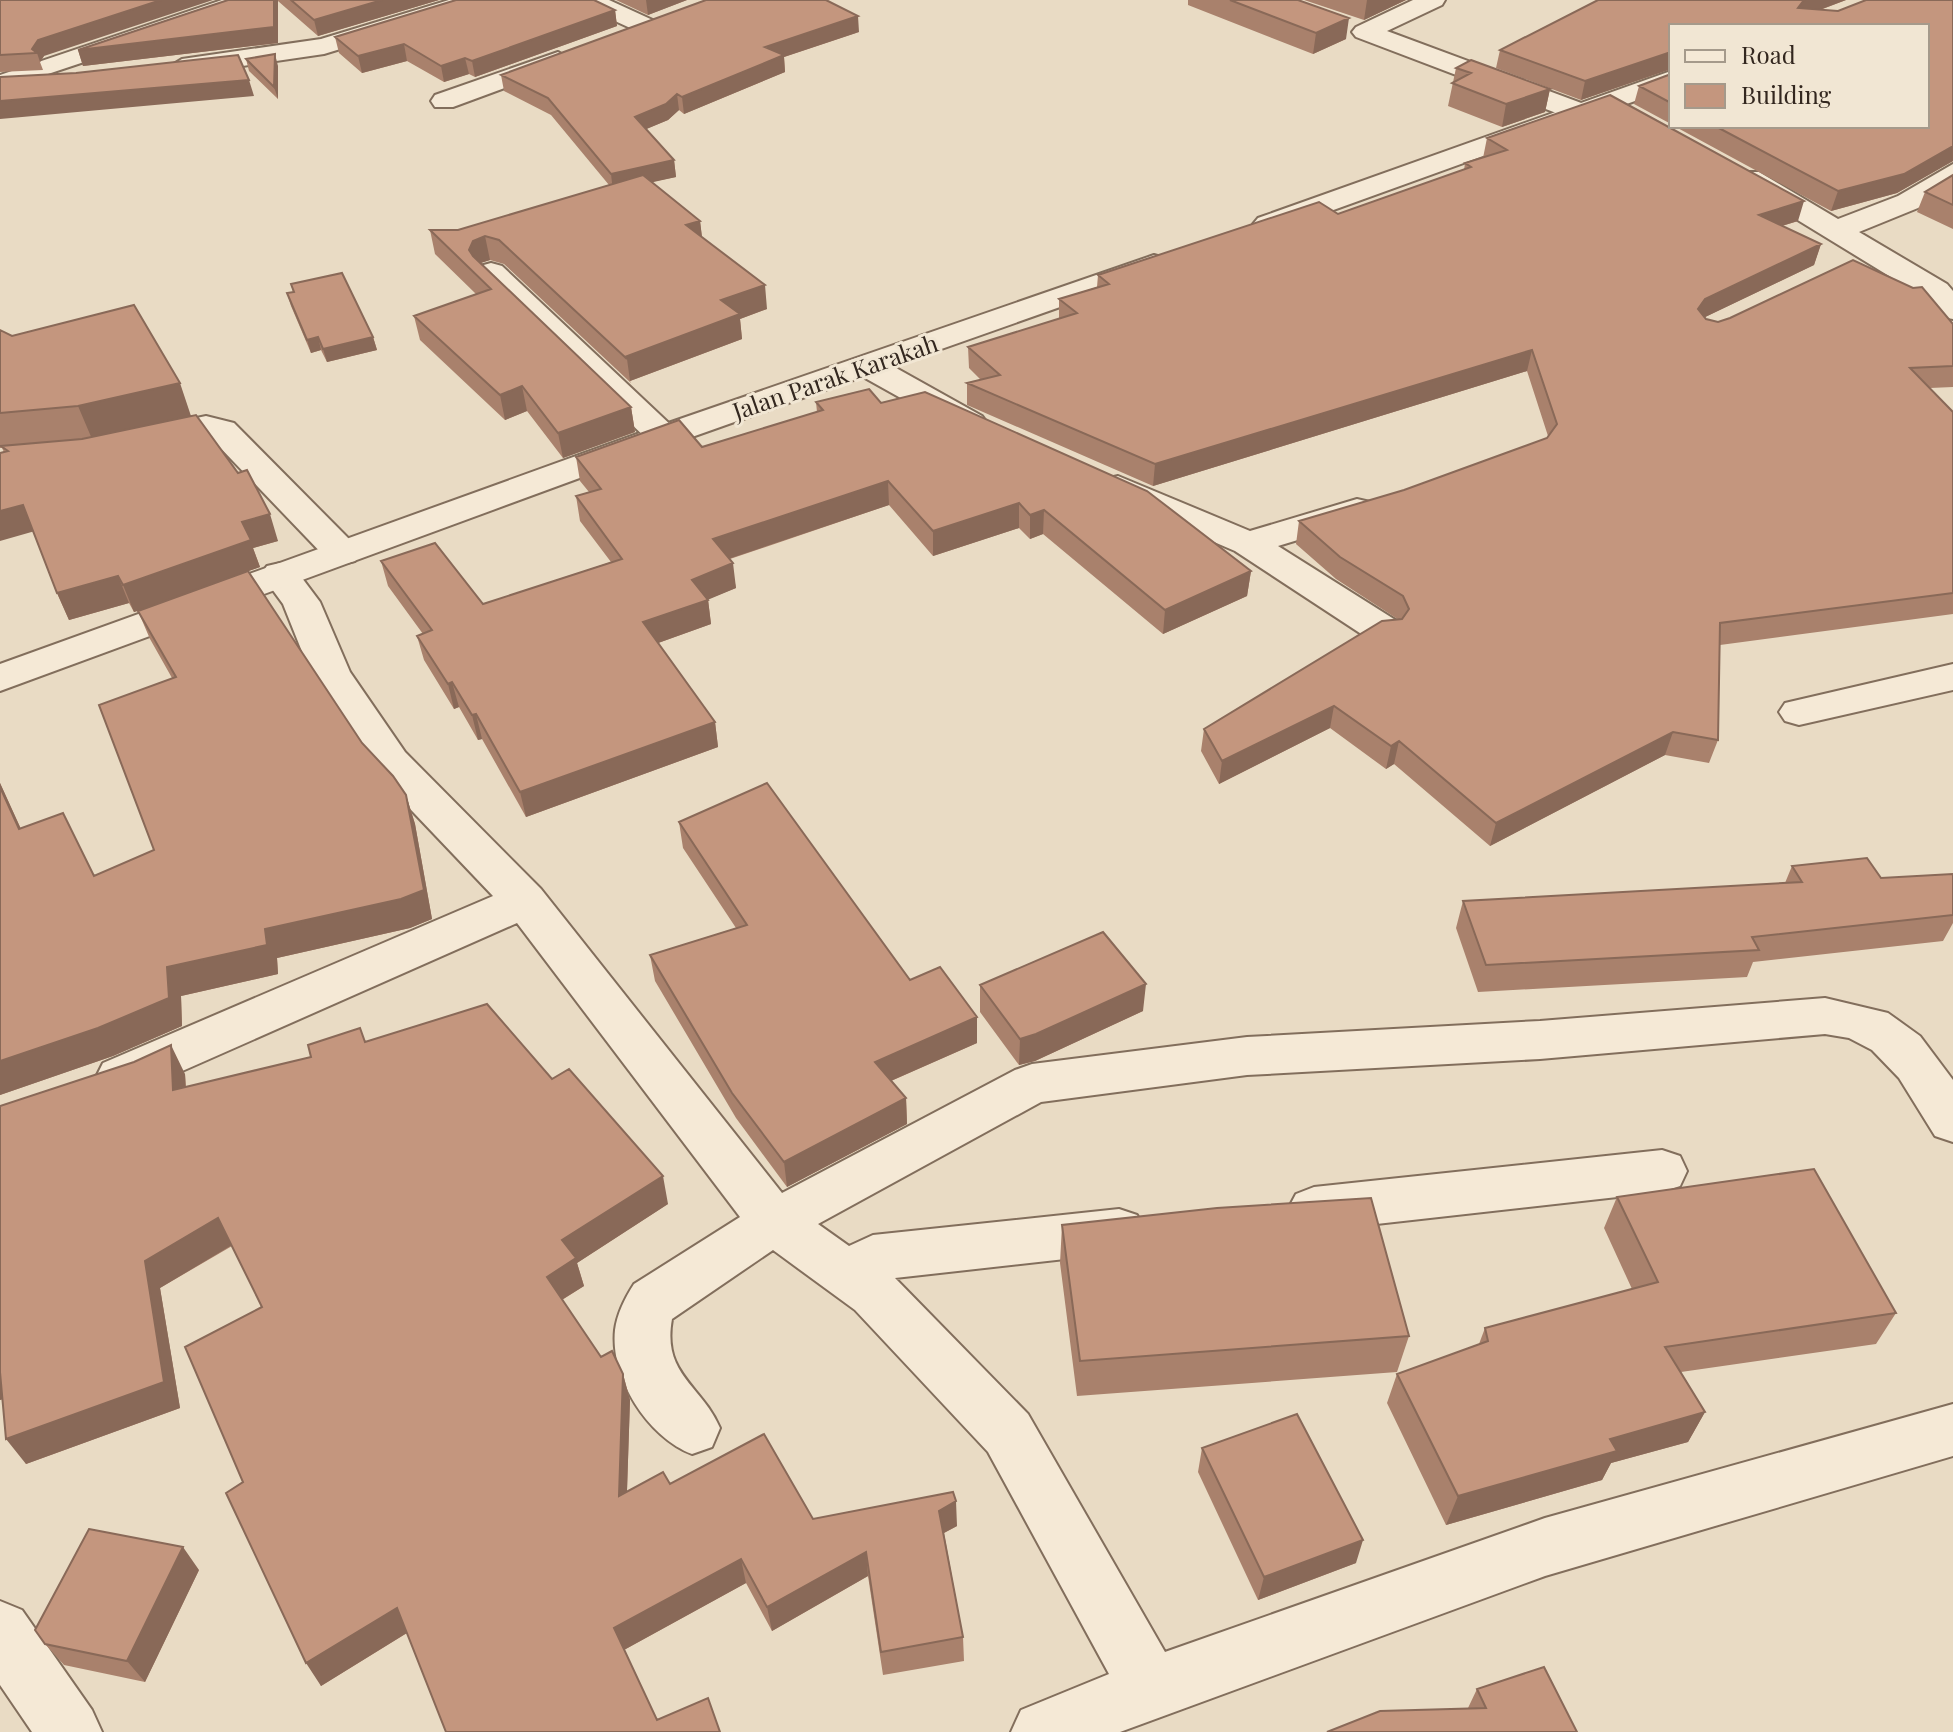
<svg xmlns="http://www.w3.org/2000/svg" width="1953" height="1732" font-family="'Playfair Display',serif">
	<style>
		.lines { fill: none; stroke-linecap: round; stroke-linejoin: round }
		.minor-casing { stroke: #826e5c; stroke-width: 4 }
		.tertiary-casing { stroke: #826e5c; stroke-width: 4 }
		.minor { fill: #f5e9d6; fill-rule: evenodd }
		.tertiary { fill: #f5e9d6; fill-rule: evenodd }
		.wall { fill: #a9816c }
		.shaded-wall { fill: #896958 }
		.building { fill: #c4967e; stroke: #896958; stroke-width: 2 }
		.labels { text-anchor: middle; dominant-baseline: central; stroke-width: 6; stroke-linejoin: round; paint-order: stroke }
		.far-street-label { font-size: 24px; fill: #33271f; stroke: #f1e6d3 }
	</style>
	<rect width="100%" height="100%" fill="#e9dbc4"/>
	<g class="lines">
		<defs>
			<path id="minor" d="M222 0H258L255 5 0 90V75Z
				M449 0H487L484 5 324 54 182 75 169 67 182 59 321 39Z
				M577 0H609L657 22 661 27 648 35 639 32 580 5Z
				M1413 0H1445L1442 5 1387 31 1592 107 1596 113 1592 119H1572L1356 37 1352 32 1356 27Z
				M558 52 571 60 567 65 453 107H435L431 101 435 95Z
				M1953 164V186L1918 208 1859 232 1947 284 1953 291V319L1942 317 1925 298 1739 184 1735 178 1739 172H1759L1838 219 1898 196Z
				M491 263 502 266 675 429 680 436 675 443 663 446 651 443 480 278 476 272 480 266Z
				M868 356 880 359 982 416 987 423 982 430 970 433 958 430 856 373 852 366 856 359Z
				M206 416 234 423 355 545 360 553 355 561 342 564 329 561 210 437 146 448 134 445 129 438 134 431Z
				M1118 476 1250 531 1357 499 1370 502 1375 510 1370 518 1278 546 1397 621 1402 630 1397 639 1383 642 1369 639 1235 551 1105 495 1100 487 1105 479Z
				M280 563 293 566 320 602 350 672 405 752 541 889 782 1193 1015 1070 1032 1064 1247 1037 1540 1021 1825 998 1888 1013 1920 1036 1953 1080V1142L1935 1136 1899 1078 1872 1050 1849 1038 1825 1034 1540 1059 1247 1075 1041 1102 818 1224 849 1246 873 1235 1119 1209 1137 1215 1145 1231 1137 1247 1119 1253 895 1278 1028 1414 1165 1652 1545 1518 1953 1404V1456L1545 1576 1120 1732H1011L1021 1710 1109 1674 988 1452 855 1310 773 1250 672 1319C662 1375 701 1384 720 1428L712 1447 692 1454C648 1437 610 1378 615 1330 617 1314 625 1298 634 1284L740 1217 517 923 137 1091 120 1096 103 1091 96 1077 103 1063 493 896 375 772 311 674 283 604 261 574 267 566Z
				M1953 664V690L1799 725 1785 721 1779 712 1785 703Z
				M1662 1150 1680 1156 1687 1171 1680 1186 1662 1192 1314 1231 1296 1224 1288 1209 1296 1194 1314 1187Z
				M0 1601 22 1610 92 1710 102 1732H32L0 1685Z"/>
			<path id="tertiary" d="M1671 71V88L1278 230H1258L1253 224 1258 218Z
				M1154 255 1165 258 1169 264 1165 270 675 443 0 691V664L651 429Z"/>
		</defs>
		<use href="#minor" class="minor-casing"/>
		<use href="#tertiary" class="tertiary-casing"/>
		<use href="#minor" class="minor"/>
		<use href="#tertiary" class="tertiary"/>
	</g>
	<path class="wall" d="M0 0 44 56 40 62 43 70 0 72Z
		M228 0H439L318 36 278 1V43L83 66 78 50Z
		M616 0H687L648 15Z
		M1188 0H1298L1346 39 1313 54 1188 5Z
		M1304 0H1406L1364 20Z
		M1598 0H1846L1820 10 1838 11 1866 0H1953V161L1897 193 1831 211 1674 126H1927V26H1671V69L1581 100 1496 68 1500 50Z
		M615 10 617 26 475 77 469 74 444 82 407 61 362 73 339 53 335 37Z
		M859 32 784 57 785 72 684 114 679 110 668 120 646 129 674 160 676 177 651 182 700 221 702 238 767 309 740 319 742 339 630 381 631 383 504 264 490 260 480 263 631 407 635 432 563 458 527 411 505 420 420 340 414 316 476 294 435 254 430 230H458L609 185 551 115 504 91 501 75Z
		M246 59 278 66V99L249 71Z
		M1456 68 1550 89 1545 112 1502 127 1448 106Z
		M1671 74V124L1634 104 1639 86Z
		M1487 138 1798 221 1782 226 1821 244 1814 265 1705 317 1706 319 1718 322 1953 324V387L1930 388 1953 412V614L1720 645 1718 740 1709 763 1665 755 1490 846 1394 764 1386 769 1330 728 1219 784 1201 751 1204 729 1399 620 1336 579 1296 544 1299 521 1404 490 1547 438 1548 436 1527 371 1153 486 967 405V383L981 380 969 368 968 347 1059 319V299L1097 287 1098 275 1338 214 1464 170 1465 163 1483 158Z
		M1953 175V229L1917 212 1925 192Z
		M291 284 373 337 377 350 327 362 321 350 311 353 291 306 287 293 293 292Z
		M0 330 12 336 191 416 278 541 253 548 260 567 248 571 362 743 406 795 415 824 432 919 410 928 277 958 278 974 181 996 182 1026 113 1056 0 1095V783L21 829 94 876 154 850 172 678 150 639 138 611 134 612 129 603 69 620 57 593 4 452 2 448H0Z
		M816 402 881 403 1251 571 1247 596 1163 634 1043 534 1030 539 1019 528 933 556 889 505 730 559 736 588 708 599 711 624 658 643 715 722 718 747 526 817 482 739 478 740 459 707 454 709 424 660 417 636 423 634 388 586 381 561 483 604 611 562 580 521 576 496 589 492 580 481 576 457 702 447 817 412Z
		M679 822 910 980 977 1043 891 1081 906 1098 907 1124 787 1187 736 1118 655 981 650 955 736 928 683 848Z
		M1792 866 1881 878 1953 874V923L1943 941 1753 962 1747 977 1478 992 1456 928 1463 901 1785 883Z
		M980 985 1143 1011 1035 1061 1019 1065 980 1012Z
		M365 1042 552 1079 668 1204 577 1263 584 1286 562 1300 601 1357 623 1374 630 1400 627 1491 670 1484 813 1519 957 1526 944 1533 963 1637 964 1661 883 1675 868 1576 772 1631 746 1583 624 1650 657 1720 720 1732H446L407 1633 321 1686 243 1482 262 1307 232 1246 160 1288 180 1408 26 1464 3 1399 0 1400V1106L185 1074 186 1087 311 1057Z
		M1617 1197 1896 1313 1876 1344 1681 1372 1705 1412 1688 1442 1611 1463 1602 1480 1446 1525 1387 1403 1397 1374 1479 1344 1485 1328 1632 1289 1604 1228Z
		M1062 1225 1409 1336 1397 1372 1077 1396 1060 1263Z
		M1202 1448 1356 1563 1258 1600 1198 1472Z
		M199 1570 145 1682 64 1665 45 1644Z
		M1477 1689 1577 1732 1468 1708Z"/>
	<path class="shaded-wall" d="M161 0H213L44 56 40 62 37 53 32 49 38 40Z
		M274 0H278V43L83 66 78 50Z
		M382 0H439L318 36 314 20Z
		M646 0H687L648 15Z
		M1367 0H1406L1364 20Z
		M1803 0H1846L1798 18V8Z
		M615 10 617 26 475 77 472 61Z
		M858 16 859 32 784 57 785 72 684 114 682 97 765 47Z
		M1349 18 1346 39 1313 54 1316 33Z
		M404 44 407 61 362 73 358 56Z
		M1671 52V69L1581 100 1585 81Z
		M275 54 278 66V99L274 87Z
		M465 58 469 74 444 82 441 66Z
		M249 80 254 96 0 119V101Z
		M1550 89 1545 112 1502 127 1506 104Z
		M677 94 679 110 668 120 637 133 635 117Z
		M1953 146V161L1897 193 1831 211 1838 191Z
		M674 160 676 177 613 191 611 174Z
		M1804 201 1798 221 1752 235 1759 215Z
		M700 221 703 245 686 225Z
		M485 236 490 260 478 264 474 274 469 250 473 241Z
		M1821 244 1814 265 1699 320 1698 309 1705 299Z
		M765 285 767 309 740 319 742 339 630 381 627 359 625 357 721 300Z
		M318 337 321 350 311 353 307 340Z
		M373 337 377 350 327 362 323 349Z
		M1532 350 1527 371 1153 486 1155 464Z
		M180 383 191 416 92 439 78 406Z
		M522 386 527 411 505 420 500 395Z
		M631 407 635 432 563 458 558 433Z
		M888 481 889 505 716 563 713 539Z
		M1019 503V528L933 556V531Z
		M23 505 35 531 0 541V511Z
		M1044 510 1043 534 1030 539V515Z
		M270 514 278 541 253 548 260 567 134 612 123 585 242 522Z
		M733 563 736 588 705 601 708 600 711 624 647 647 643 622 692 580Z
		M1251 571 1247 596 1163 634 1165 610Z
		M118 576 129 603 69 620 57 593Z
		M452 682 459 707 454 709 448 684Z
		M1334 706 1330 728 1219 784 1222 761Z
		M476 714 482 739 478 740 472 715Z
		M715 722 718 747 526 817 520 792Z
		M1673 732 1665 755 1490 846 1496 823Z
		M1399 741 1394 764 1386 769 1391 746Z
		M0 783 34 858 19 829 0 787Z
		M406 795 415 824 432 919 410 928 277 958 278 974 181 996 182 1026 113 1056 0 1095V1061L167 967 265 929Z
		M1146 984 1143 1011 1035 1061 1019 1065 1020 1039Z
		M977 1017V1043L877 1087 875 1062Z
		M171 1045 185 1074 187 1119 173 1090Z
		M906 1098 907 1124 787 1187 784 1162Z
		M663 1176 668 1204 577 1263 584 1286 555 1304 547 1277 562 1240Z
		M218 1218 232 1245 160 1288 180 1408 26 1464 6 1439 145 1261Z
		M0 1367 19 1393 0 1400Z
		M623 1374 630 1400 626 1520 619 1496Z
		M1705 1412 1688 1442 1611 1463 1602 1480 1446 1525 1458 1496 1610 1439Z
		M956 1501 957 1526 940 1535 939 1511Z
		M1363 1540 1356 1563 1258 1600 1264 1577Z
		M183 1547 199 1570 145 1682 127 1661Z
		M866 1552 868 1576 772 1631 767 1607Z
		M741 1559 746 1583 622 1651 614 1628Z
		M397 1608 410 1631 321 1686 306 1663Z"/>
	<path class="building" d="M0 0H161L38 40 32 49 37 53 0 55Z
		M228 0H274V27L78 50Z
		M291 0H382L314 20Z
		M456 0H594L615 10 472 61 465 58 441 66 404 44 358 56 335 37Z
		M706 0H826L858 16 765 47 784 55 682 97 677 94 666 104 635 117 674 160 611 174 548 98 501 75Z
		M1230 0H1298L1349 18 1316 33Z
		M1598 0H1804L1798 8 1838 11 1866 0H1953V146L1904 174 1838 191 1715 126H1927V26H1671V52L1585 81 1500 50Z
		M275 54 274 87 246 59Z
		M238 55 249 80 0 101V77L76 73Z
		M1471 60 1550 89 1506 104 1452 83 1471 73 1456 68Z
		M1671 74V103L1639 86Z
		M1610 95 1804 201 1759 215 1821 244 1705 299 1698 309 1706 319 1718 322 1730 318 1853 260 1913 288 1922 287 1953 324V366L1910 368 1953 412V593L1720 623 1718 740 1673 732 1496 823 1399 741 1391 746 1334 706 1222 761 1204 729 1382 621 1402 619 1409 609 1403 596 1340 557 1299 521 1404 490 1547 438 1557 424 1532 350 1155 464 967 383 1000 375 968 347 1077 313 1059 299 1109 284 1098 275 1319 202 1338 214 1471 167 1465 163 1507 150 1487 138Z
		M643 175 700 221 686 225 765 285 721 300 740 314 625 357 627 359 499 240 485 236 473 241 469 250 473 256 631 407 558 433 522 386 500 395 414 316 491 289 430 230H458Z
		M1953 175V205L1925 192Z
		M342 273 373 337 323 349 318 337 307 340 287 293 294 292 291 284Z
		M134 305 180 383 78 406 0 413V330L12 336Z
		M869 389 881 403 925 392 1147 491 1251 571 1165 610 1044 510 1030 515 1019 503 933 531 888 481 713 539 733 563 692 580 708 600 643 622 715 722 520 792 476 714 472 715 452 682 448 684 417 636 432 630 381 561 435 543 483 604 622 559 576 496 601 489 576 457 679 420 702 447 823 410 816 402Z
		M196 415 238 473 247 470 270 514 242 522 251 540 123 585 118 576 57 593 23 505 0 511V453L8 451 1 446 82 439Z
		M248 571 362 743 393 776 406 795 424 890 401 899 265 929 267 945 167 967 169 998 98 1028 0 1061V787L19 829 63 813 94 876 154 850 99 705 176 677 138 611Z
		M767 783 910 980 940 967 977 1017 875 1062 906 1098 784 1162 732 1093 650 955 747 925 679 822Z
		M1867 858 1881 878 1953 874V915L1752 937 1759 950 1486 965 1463 901 1802 882 1792 866Z
		M1103 932 1146 984 1036 1034 1020 1039 980 985Z
		M487 1004 552 1079 569 1069 663 1176 562 1240 576 1258 547 1277 601 1357 612 1351 623 1374 619 1496 663 1472 670 1484 764 1434 813 1519 953 1492 956 1501 939 1511 963 1637 881 1652 866 1552 767 1607 741 1559 614 1628 657 1720 708 1698 720 1732H446L397 1608 306 1663 226 1493 243 1482 185 1347 262 1307 218 1218 145 1261 164 1382 6 1439 0 1372V1106L134 1062 171 1045 173 1090 311 1057 308 1045 360 1028 365 1042Z
		M1814 1169 1896 1313 1665 1347 1705 1412 1610 1439 1617 1451 1458 1496 1397 1374 1488 1341 1485 1328 1658 1282 1617 1197Z
		M1371 1198 1409 1336 1080 1361 1062 1225 1217 1208Z
		M1297 1414 1363 1540 1264 1577 1202 1448Z
		M89 1529 183 1547 127 1661 45 1644 35 1630Z
		M1544 1667 1577 1732H1327L1380 1711 1486 1708 1477 1689Z"/>
	<g class="labels">
		<g class="far-street-label">
			<text transform="translate(835 376) rotate(-19)">Jalan Parak Karakah</text>
		</g>
	</g>
	<rect x="1669" y="24" width="260" height="104" fill="#f1e6d3" stroke="#a59a8b" stroke-width="2"/>
	<rect x="1685" y="50" width="40" height="12" fill="#f5e9d6" stroke="#a59a8b" stroke-width="2"/>
	<text x="1741" y="64" font-size="24" fill="#33271f">Road</text>
	<rect x="1685" y="84" width="40" height="24" fill="#c4967e" stroke="#a59a8b" stroke-width="2"/>
	<text x="1741" y="104" font-size="24" fill="#33271f">Building</text>
</svg>
